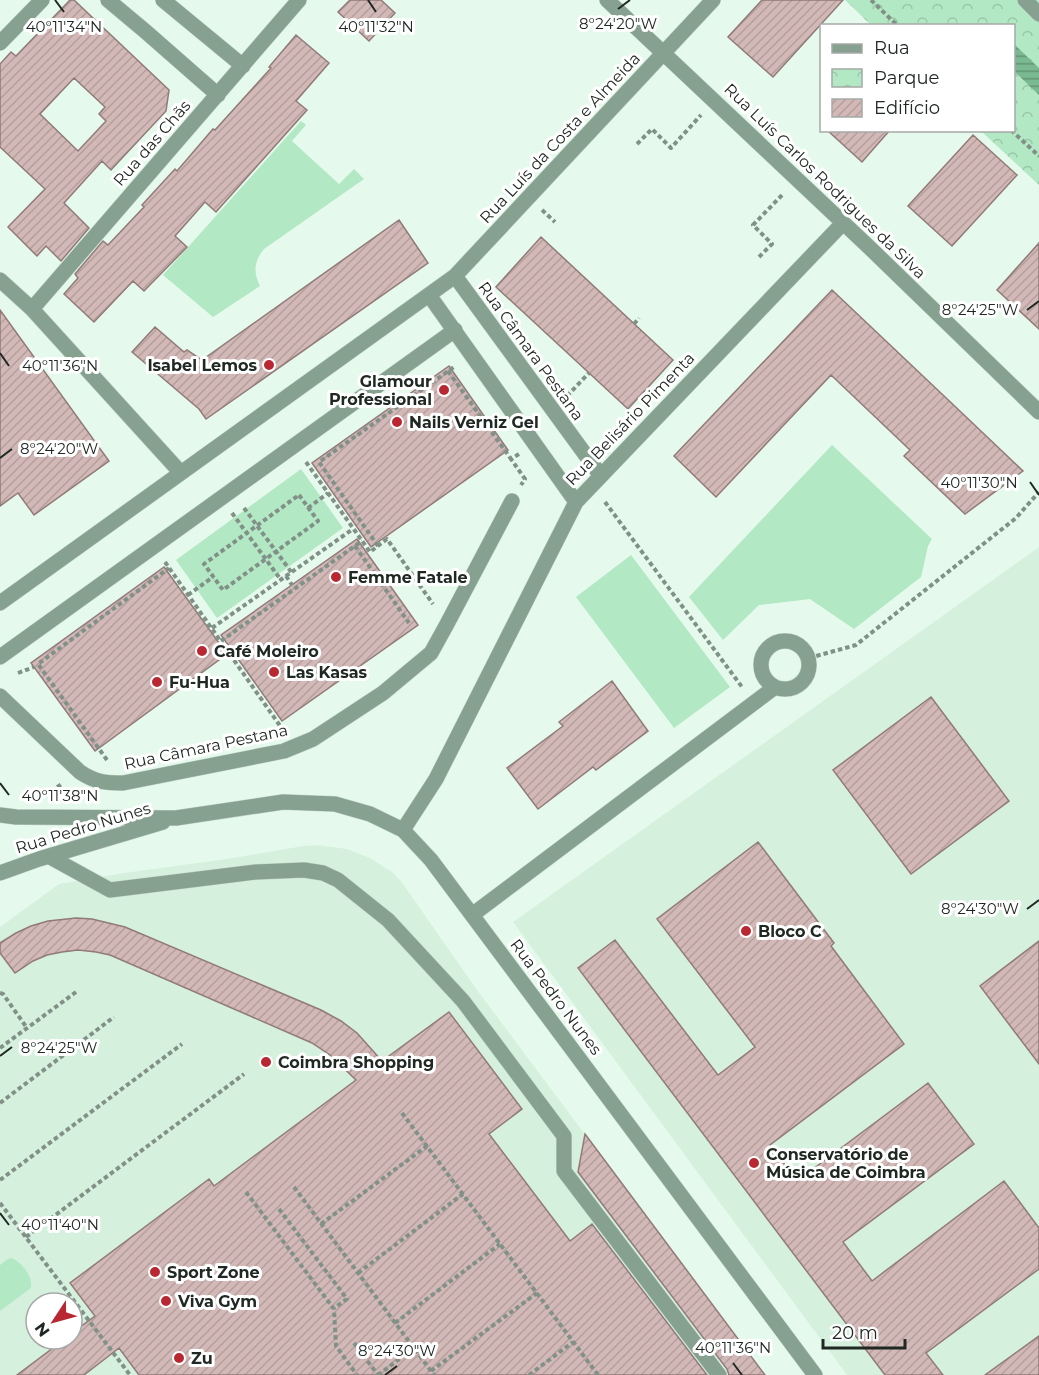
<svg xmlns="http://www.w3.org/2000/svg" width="1039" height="1375" font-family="Montserrat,sans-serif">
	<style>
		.built { fill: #d5f1de; fill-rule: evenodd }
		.green { fill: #b2e8c4 }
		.park { fill: url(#park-crowns) }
		.water { fill: url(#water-rules) }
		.building { fill: url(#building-hatch); stroke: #917a78; stroke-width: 1.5; fill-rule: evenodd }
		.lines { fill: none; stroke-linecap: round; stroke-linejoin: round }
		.minor-casing { stroke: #c2d4c8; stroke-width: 16 }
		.path { stroke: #829187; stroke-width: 4; stroke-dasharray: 4.5 3; stroke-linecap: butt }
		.minor { stroke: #87a190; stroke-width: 15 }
		.ticks { fill: none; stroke: #202823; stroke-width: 2 }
		.poi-dot { fill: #b92832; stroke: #fff; stroke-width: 2 }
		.labels { text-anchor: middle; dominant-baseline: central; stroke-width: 6; stroke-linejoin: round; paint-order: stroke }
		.street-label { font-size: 16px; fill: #202823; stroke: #fff }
		.poi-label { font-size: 16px; font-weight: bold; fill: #202823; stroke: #fff; text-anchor: start }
		.ticks-label { font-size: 15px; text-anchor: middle; fill: #202823; stroke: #fff; stroke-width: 6; stroke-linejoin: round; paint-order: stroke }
	</style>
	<defs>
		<pattern id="park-crowns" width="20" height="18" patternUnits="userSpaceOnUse" patternTransform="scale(1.5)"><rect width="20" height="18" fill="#b2e8c4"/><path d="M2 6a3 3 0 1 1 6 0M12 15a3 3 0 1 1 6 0" fill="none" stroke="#99c7a8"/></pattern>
		<pattern id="water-rules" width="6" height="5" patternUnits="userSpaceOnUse" patternTransform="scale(1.5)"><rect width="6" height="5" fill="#7ab991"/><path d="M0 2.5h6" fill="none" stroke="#649676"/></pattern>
		<pattern id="building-hatch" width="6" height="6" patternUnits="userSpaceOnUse" patternTransform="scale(1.5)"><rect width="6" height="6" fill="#d2b9b7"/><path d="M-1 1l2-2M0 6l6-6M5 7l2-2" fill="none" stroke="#b49f9d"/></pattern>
	</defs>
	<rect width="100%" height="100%" fill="#e5faec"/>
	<path class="built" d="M1039 547V1375H847L513 922Z
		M318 845 347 849 370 858 392 872 401 881 477 990 765 1375H0V927L59 884 124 873 227 859 303 846ZM36 1303H72V1339H36Z"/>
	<path class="green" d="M301 121 306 125 292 141 339 184 354 169 364 179 264 249C254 261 253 272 260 286L213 317 163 275Z
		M832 445 932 539 928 546 921 577 854 629 810 599 759 605 723 640 689 597Z
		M301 469 343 528 217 618 176 560Z
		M631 555 730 687 674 728 576 597Z
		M12 1258C22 1263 33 1276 31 1288L0 1311V1265L8 1259Z"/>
	<path class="park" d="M845 0H1039V185L981 131 1014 130V26L871 25Z"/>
	<path class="water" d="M1014 44 1039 68V95L1014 71Z"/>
	<path class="building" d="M70 0H74L169 90 166 111 111 170 102 161 64 203 89 228 61 261 46 246 37 256 8 227 45 189 0 147V64L11 52 16 56ZM74 78 105 107 99 114 106 121 78 151 40 114Z
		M350 0H381L395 13 369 41 338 12Z
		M762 0H843L773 77 728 37Z
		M296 35 329 63 296 101 307 110 216 212 205 202 175 236 187 247 144 291 133 281 94 322 64 294 78 278 75 274 103 241 108 245 144 207 142 205 175 169 177 171 213 129 215 130 271 68 269 67Z
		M827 130H890L862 162Z
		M973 135 1017 175 952 246 908 206Z
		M399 220 428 263 206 419 199 409 132 352 155 327 184 352 187 350 202 360Z
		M541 237 673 360 628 409 496 287Z
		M1039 243V329L997 290Z
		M832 290 943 395 1023 471 965 514 904 456 910 450 831 375 716 497 674 456Z
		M0 310 109 461 34 515 18 493 0 506Z
		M449 366 508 450 371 547 312 463Z
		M357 539 418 625 282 721 221 635Z
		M164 567 227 654 95 751 31 663Z
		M612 681 648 731 596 770 593 767 538 809 507 768 563 726 559 722Z
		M931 697 1009 801 911 874 833 770Z
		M758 842 834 943 831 946 904 1044 770 1145 797 1181 928 1083 974 1144 843 1242 872 1281 1004 1181 1039 1228V1269L926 1353 943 1375H885L578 968 615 940 718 1075 755 1047 657 919Z
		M76 918 92 919 125 927 321 1010 341 1021 357 1033 382 1061 449 1012 522 1109 489 1134 570 1241 592 1224 707 1375H139L119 1348 84 1375H17L65 1339H72V1333L95 1316 70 1283 209 1179 214 1186 356 1080 330 1055 312 1043 110 955 96 952 78 950 62 952 47 955 33 961 15 973 0 953V943L16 933 31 926 48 921Z
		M1039 941V1064L980 986Z
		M585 1134 765 1375H729L727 1369 578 1172Z
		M1039 1336V1375H985Z"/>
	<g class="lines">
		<defs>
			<path id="minor" d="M108 0 145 31 218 95
				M163 0 243 66
				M607 0 871 249 1039 412
				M1025 0 1039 14
				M0 43 42 0
				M455 276 601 476
				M0 280 32 309 181 473
				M429 295 576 502
				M32 309 299 0
				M0 603 455 276 713 0
				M761 665a24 24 0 1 1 48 0a24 24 0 1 1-48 0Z
				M0 657 455 330
				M0 696 80 772C95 782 105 783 123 783L284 751 313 739 383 693 431 653 447 624 512 501
				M0 815 16 817 176 818 283 802 335 804 370 814 403 830 431 860 472 915 815 1375
				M403 830 436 779 576 502 843 223
				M50 857 110 890 256 872 304 870 323 873 338 880 388 920 463 1001 564 1136V1171L719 1375
				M0 873 39 859 163 822
				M472 915 775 687"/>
		</defs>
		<use href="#minor" class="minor-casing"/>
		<path class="path" d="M871 0 898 26
			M1011 130 1039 156
			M637 144 652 129 671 148 701 115
			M542 210 555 222
			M759 257 772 244 753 225 784 193
			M634 324 639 318
			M448 371 511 459
			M567 396 589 373
			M519 454 511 459 525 479 521 485
			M306 462 370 552 387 539 433 604
			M299 495 318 521 223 590 204 564Z
			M605 502 742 687
			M244 508 292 573
			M308 508 328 493
			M232 513 281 580
			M355 546 409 623
			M378 546 319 462 454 367
			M165 562 283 730
			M286 576 292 585
			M188 595 213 577
			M212 628 353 529
			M221 641 362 541
			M809 658 856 645 1016 518 1039 492
			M18 673 34 667
			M107 760 38 664 169 568
			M45 796 63 783
			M0 993 3 994 27 1028
			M0 1048 76 992
			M0 1103 114 1017
			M402 1113 598 1375
			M0 1180 182 1044
			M294 1187 434 1375
			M246 1192 334 1309 336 1346 357 1375
			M0 1203 130 1375
			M279 1209 347 1299 334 1308
			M321 1224 427 1146
			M26 1237 244 1074
			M358 1273 463 1194
			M395 1323 500 1244
			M354 1343 378 1375
			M431 1371 537 1293
			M378 1375 414 1348
			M529 1375 573 1342"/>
		<use href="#minor" class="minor"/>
	</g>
	<path class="ticks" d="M55 0 64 12M368 0 376 12M618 9 630 0M1027 310 1039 301M0 353 9 366M0 458 12 449M1030 482 1039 495M0 783 9 795M1027 909 1039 900M0 1056 12 1047M0 1213 9 1225M733 1363 742 1375M385 1375 397 1366"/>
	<g class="poi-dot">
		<circle cx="269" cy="365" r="6"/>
		<circle cx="444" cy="390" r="6"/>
		<circle cx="397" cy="422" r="6"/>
		<circle cx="336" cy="577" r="6"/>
		<circle cx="202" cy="651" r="6"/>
		<circle cx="274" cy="672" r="6"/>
		<circle cx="157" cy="682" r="6"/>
		<circle cx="746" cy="931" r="6"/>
		<circle cx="266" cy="1062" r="6"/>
		<circle cx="754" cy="1163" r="6"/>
		<circle cx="155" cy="1272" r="6"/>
		<circle cx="166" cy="1301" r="6"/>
		<circle cx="179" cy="1358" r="6"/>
	</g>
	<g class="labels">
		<g class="street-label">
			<text transform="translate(560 138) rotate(-47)">Rua Luís da Costa e Almeida</text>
			<text transform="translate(152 143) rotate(-49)">Rua das Chãs</text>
			<text transform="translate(825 181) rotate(44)">Rua Luís Carlos Rodrigues da Silva</text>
			<text transform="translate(531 351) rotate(54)">Rua Câmara Pestana</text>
			<text transform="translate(630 419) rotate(-46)">Rua Belisário Pimenta</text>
			<text transform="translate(206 747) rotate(-12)">Rua Câmara Pestana</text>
			<text transform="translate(83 828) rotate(-17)">Rua Pedro Nunes</text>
			<text transform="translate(556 997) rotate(53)">Rua Pedro Nunes</text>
		</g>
		<g class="poi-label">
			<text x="257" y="365" text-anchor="end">Isabel Lemos</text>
			<text x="432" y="381" text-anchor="end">Glamour<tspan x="432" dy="18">Professional</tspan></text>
			<text x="409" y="422">Nails Verniz Gel</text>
			<text x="348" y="577">Femme Fatale</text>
			<text x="214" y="651">Café Moleiro</text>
			<text x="286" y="672">Las Kasas</text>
			<text x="169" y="682">Fu-Hua</text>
			<text x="758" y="931">Bloco C</text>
			<text x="278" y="1062">Coimbra Shopping</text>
			<text x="766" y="1154">Conservatório de<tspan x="766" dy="18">Música de Coimbra</tspan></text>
			<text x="167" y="1272">Sport Zone</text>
			<text x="178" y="1301">Viva Gym</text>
			<text x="191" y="1358">Zu</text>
		</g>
	</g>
	<g class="ticks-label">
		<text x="618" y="29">8°24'20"W</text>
		<text x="64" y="32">40°11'34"N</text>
		<text x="376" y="32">40°11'32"N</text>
		<text x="980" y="315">8°24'25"W</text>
		<text x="60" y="371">40°11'36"N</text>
		<text x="59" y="454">8°24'20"W</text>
		<text x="979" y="488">40°11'30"N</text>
		<text x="60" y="801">40°11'38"N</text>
		<text x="980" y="914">8°24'30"W</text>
		<text x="59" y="1053">8°24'25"W</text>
		<text x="60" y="1230">40°11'40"N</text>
		<text x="733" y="1353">40°11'36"N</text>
		<text x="397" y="1356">8°24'30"W</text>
	</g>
	<rect x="820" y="24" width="195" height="108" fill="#ffffff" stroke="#a6a9a7" stroke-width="1.5"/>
	<rect x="832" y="44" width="30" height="9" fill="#87a190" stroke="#a6a9a7" stroke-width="1.5"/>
	<text x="874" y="54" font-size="18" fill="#202823">Rua</text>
	<rect x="832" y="69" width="30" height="18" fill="url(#park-crowns)" stroke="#a6a9a7" stroke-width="1.5"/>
	<text x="874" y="84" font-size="18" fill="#202823">Parque</text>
	<rect x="832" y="99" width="30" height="18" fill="url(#building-hatch)" stroke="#a6a9a7" stroke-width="1.5"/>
	<text x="874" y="114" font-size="18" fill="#202823">Edifício</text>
	<g transform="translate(54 1321) rotate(234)"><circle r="28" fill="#ffffff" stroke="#a6a9a7" stroke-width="1.5"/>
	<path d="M0-4.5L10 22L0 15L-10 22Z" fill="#b92832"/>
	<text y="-9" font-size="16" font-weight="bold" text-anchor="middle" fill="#202823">N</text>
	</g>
	<path d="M823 1339v9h82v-9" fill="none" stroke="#202823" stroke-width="3"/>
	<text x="832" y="1339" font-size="18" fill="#202823" stroke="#ffffff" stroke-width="4.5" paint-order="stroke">20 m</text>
</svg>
